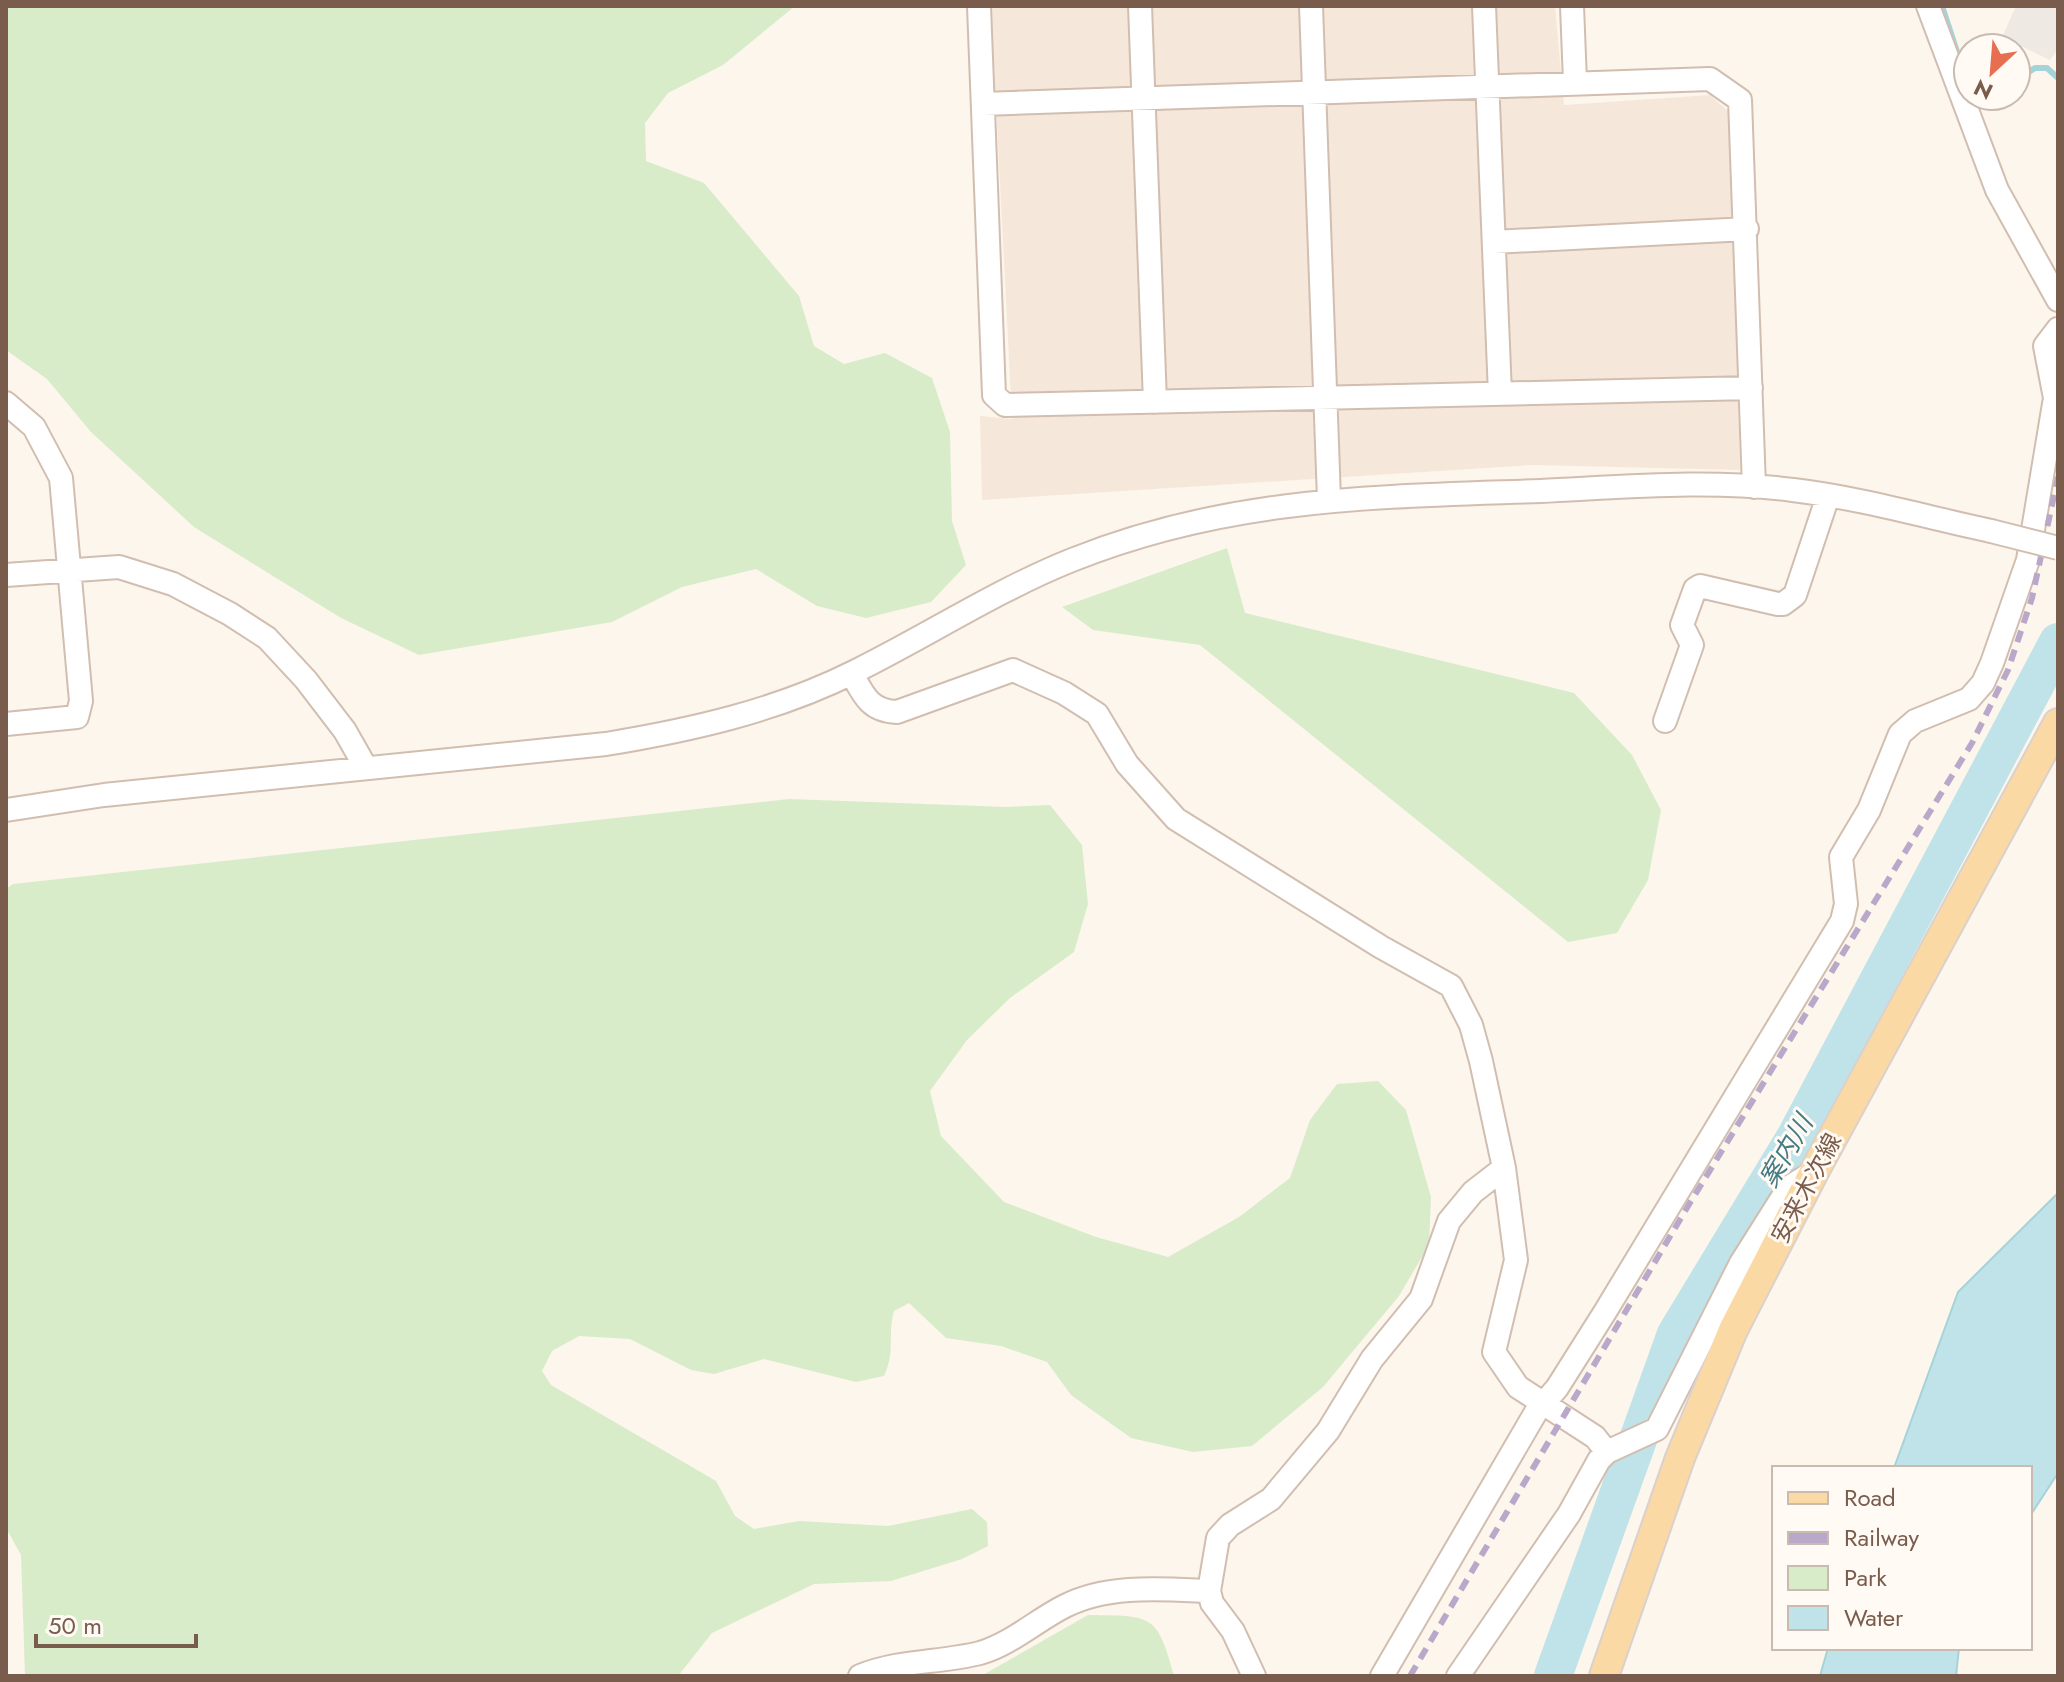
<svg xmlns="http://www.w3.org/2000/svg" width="2064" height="1682" font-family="Jost,'Noto Sans JP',sans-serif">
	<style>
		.residential { fill: #f5e8da }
		.industrial { fill: #efe9e4 }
		.green { fill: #d8ecc9 }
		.water { fill: #bfe3e8; stroke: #a5d3da; stroke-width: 2 }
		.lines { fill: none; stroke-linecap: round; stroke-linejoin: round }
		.stream { stroke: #a5d3da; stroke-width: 6 }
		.river { stroke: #bfe3e8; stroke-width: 38 }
		.minor-casing { stroke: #d1beb0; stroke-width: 26 }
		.major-casing { stroke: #dad1cd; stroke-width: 32 }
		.minor { stroke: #fff; stroke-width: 22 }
		.major { stroke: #fbd9a5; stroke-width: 28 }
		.rail { stroke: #b9a8c9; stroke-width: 6; stroke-dasharray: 12 8; stroke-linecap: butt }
		.minor-bridge-casing { stroke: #d1beb0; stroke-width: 26; stroke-linecap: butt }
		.minor-bridge { stroke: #fff; stroke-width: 22 }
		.labels { text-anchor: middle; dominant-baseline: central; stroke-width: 6; stroke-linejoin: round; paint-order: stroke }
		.street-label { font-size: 24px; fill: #7a5c4d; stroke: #fffaf3 }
		.water-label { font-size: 26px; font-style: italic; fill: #437c86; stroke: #fffaf3 }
	</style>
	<rect width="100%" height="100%" fill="#fdf6ec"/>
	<path class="residential" d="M991 6H1555L1564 105 1710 95 1730 113 1740 470 1533 465 982 500 980 416 1012 419Z"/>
	<path class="industrial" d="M2016 6H2058V49L2050 60 2002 37Z"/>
	<path class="green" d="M6 6H795L723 65 668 93 645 123 646 161 704 183 799 296 814 346 844 364 885 353 932 378 950 432 952 521 966 565 931 602 866 618 817 606 756 569 682 587 612 622 419 655 341 618 194 527 91 432 47 379 6 350Z
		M1227 548 1245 613 1574 693 1632 755 1661 810 1648 880 1617 933 1568 942 1200 645 1093 630 1062 607Z
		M789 799 1007 807 1050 805 1082 845 1088 904 1074 952 1010 998 967 1040 930 1091 941 1136 1004 1202 1096 1237 1168 1257 1239 1217 1290 1178 1310 1120 1337 1084 1378 1081 1406 1110 1431 1197 1429 1245 1399 1296 1323 1387 1252 1446 1193 1452 1131 1438 1071 1395 1047 1362 1001 1346 946 1338 909 1303 894 1311C887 1337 896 1350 884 1376L856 1382 764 1359 714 1374 691 1370 630 1339 579 1336 552 1351 542 1371 551 1385 716 1481 735 1516 754 1529 799 1521 888 1526 972 1509 987 1522 988 1546 962 1559 891 1581 814 1584 712 1633 678 1676H25L21 1555 6 1528V889L13 884Z
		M1088 1615C1152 1616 1157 1613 1174 1676H981Z"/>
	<path class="water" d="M2058 1193V1473L2030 1516V1468H1894L1958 1292Z
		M1828 1648H1959L1956 1676H1820Z"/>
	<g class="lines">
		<path class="stream" d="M1942 6 1962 67
			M2016 80 2035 68H2047L2058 78
			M1974 99 1976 105 1991 96"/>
		<path class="river" d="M1553 1676 1676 1334 1796 1136 2058 642"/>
		<defs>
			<path id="minor" d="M979 6 994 395 1005 405 1751 388
				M1140 6 1155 402
				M1311 6 1329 499
				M1484 6 1500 394
				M1572 6 1575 82
				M1928 6 1997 190 2058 300
				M983 104 1710 79 1740 100 1754 487
				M1494 242 1747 229
				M6 403 34 427 61 478 81 701 77 717 6 724
				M6 575 119 567 173 584 230 614 267 638 306 680 345 731 366 768
				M852 674C864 696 870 711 897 712L1013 670 1064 693 1097 714 1127 764 1176 819 1381 947 1451 986 1471 1025 1481 1061 1504 1168 1516 1260 1494 1352 1518 1387 1595 1437 1607 1452
				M1665 721 1692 645 1682 625 1695 589 1700 586 1778 604H1783L1795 595 1828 496
				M6 810 104 795 606 744C691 730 776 711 854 672 927 636 997 590 1072 560 1229 497 1375 497 1541 491 1624 487 1710 479 1793 490 1860 498 1926 517 1991 531
				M860 1676C899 1660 940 1663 980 1653 1011 1644 1037 1620 1065 1606 1108 1584 1162 1589 1209 1591
				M1254 1676 1233 1631 1212 1603 1209 1591 1218 1538 1230 1525 1271 1499 1328 1431 1372 1359 1421 1299 1449 1221 1473 1192 1504 1168
				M1382 1676 1536 1412 1557 1388 1605 1312 1842 921 1846 904 1841 857 1869 810 1900 734 1915 721 1969 699 1983 683 1992 663 2028 560 2055 398 2045 346 2058 329
				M1458 1676 1569 1514 1599 1460 1607 1452 1657 1429 1741 1263 1789 1187 1815 1171"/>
			<path id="major" d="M1604 1676 1680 1458 1733 1330 1815 1170 2058 723"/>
		</defs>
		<use href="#minor" class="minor-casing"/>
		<use href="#major" class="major-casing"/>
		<use href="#minor" class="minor"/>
		<use href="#major" class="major"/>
		<path class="rail" d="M1410 1676 1688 1206 1972 743 2008 670 2032 598 2058 477"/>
		<defs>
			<path id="minor-bridge" d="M1991 531 2058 548"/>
		</defs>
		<use href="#minor-bridge" class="minor-bridge-casing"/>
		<use href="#minor-bridge" class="minor-bridge"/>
	</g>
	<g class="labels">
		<g class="street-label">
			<text transform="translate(1806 1188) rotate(-62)">安来木次線</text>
		</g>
		<g class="water-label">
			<text transform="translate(1786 1151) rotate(-60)">案内川</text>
		</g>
	</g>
	<rect width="2064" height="1682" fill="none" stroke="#7a5c4d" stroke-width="16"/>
	<rect x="1772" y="1466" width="260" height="184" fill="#fffaf3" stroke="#cabbb1" stroke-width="2"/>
	<rect x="1788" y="1492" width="40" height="12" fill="#fbd9a5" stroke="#cabbb1" stroke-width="2"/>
	<text x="1844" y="1506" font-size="24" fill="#7a5c4d">Road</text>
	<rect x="1788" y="1532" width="40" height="12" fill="#b9a8c9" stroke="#cabbb1" stroke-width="2"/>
	<text x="1844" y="1546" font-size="24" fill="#7a5c4d">Railway</text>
	<rect x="1788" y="1566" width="40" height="24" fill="#d8ecc9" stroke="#cabbb1" stroke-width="2"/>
	<text x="1844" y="1586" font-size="24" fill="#7a5c4d">Park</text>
	<rect x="1788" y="1606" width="40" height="24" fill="#bfe3e8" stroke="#cabbb1" stroke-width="2"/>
	<text x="1844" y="1626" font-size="24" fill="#7a5c4d">Water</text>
	<g transform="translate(1992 72) rotate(206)"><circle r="38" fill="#fffaf3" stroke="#cabbb1" stroke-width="2"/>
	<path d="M0-6L14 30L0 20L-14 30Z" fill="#e76f51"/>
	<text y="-12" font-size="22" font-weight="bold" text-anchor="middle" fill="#7a5c4d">N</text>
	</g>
	<path d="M36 1634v12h160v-12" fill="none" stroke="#7a5c4d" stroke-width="4"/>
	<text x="48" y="1634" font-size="24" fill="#7a5c4d" stroke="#fffaf3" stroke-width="6" paint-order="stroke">50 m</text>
</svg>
